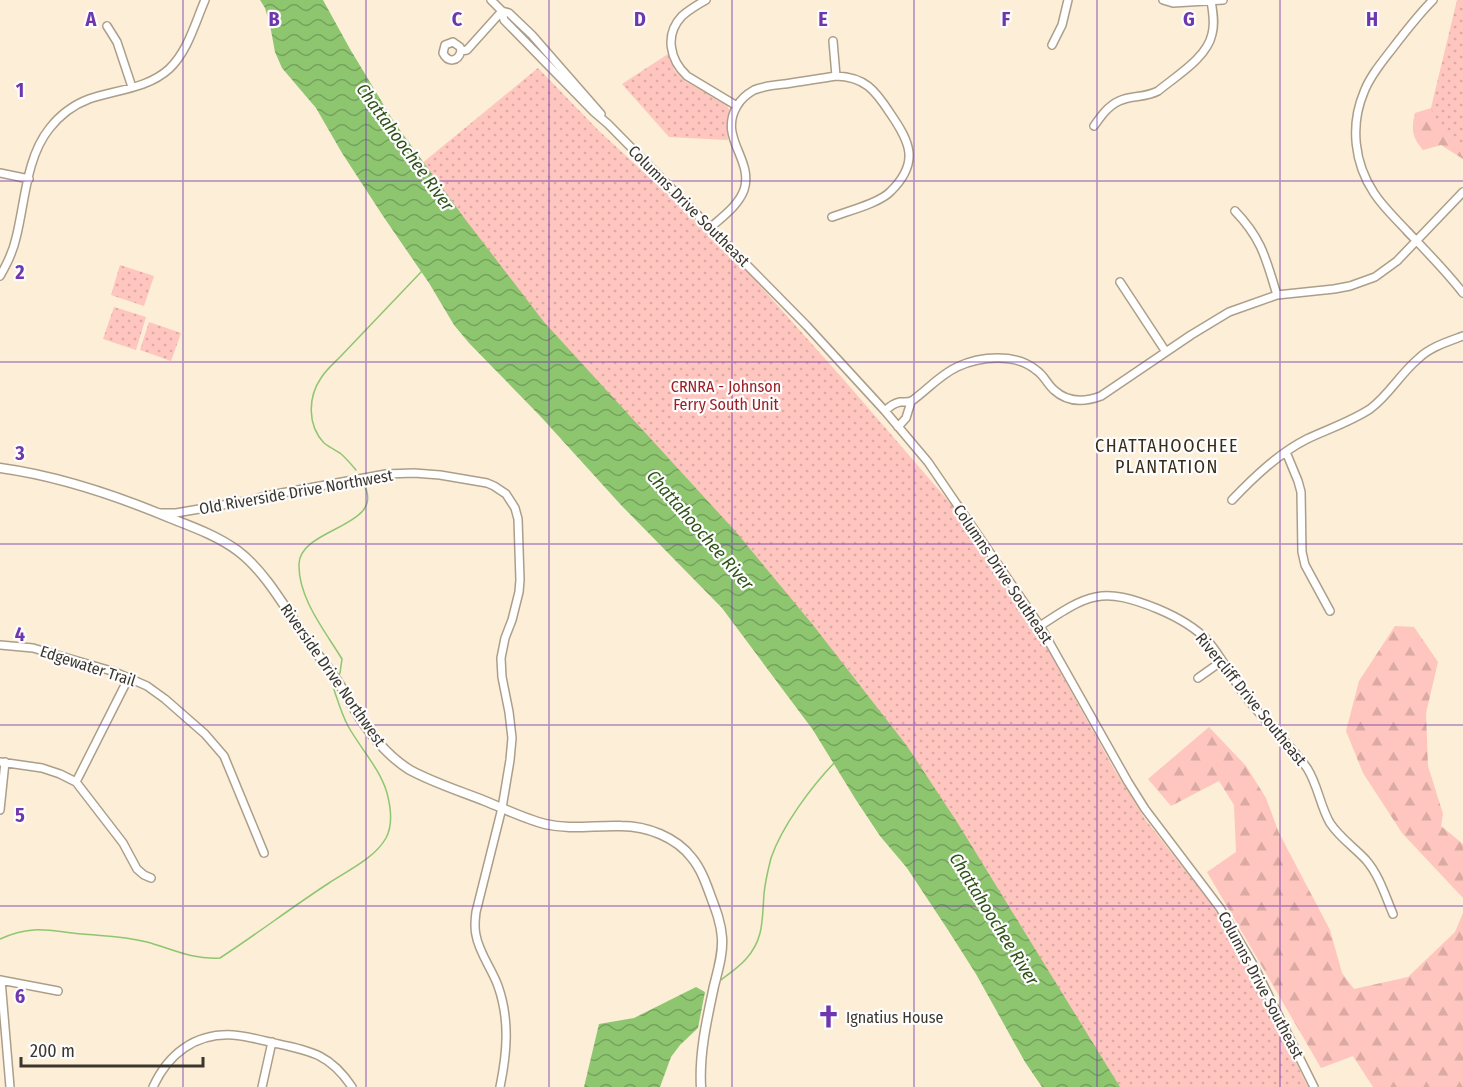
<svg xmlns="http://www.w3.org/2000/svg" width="1463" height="1087" font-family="'Fira Sans Condensed',sans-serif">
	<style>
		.forest { fill: url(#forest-firs) }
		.park { fill: url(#park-dots) }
		.water { fill: url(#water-waves) }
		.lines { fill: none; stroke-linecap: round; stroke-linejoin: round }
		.stream { stroke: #8ec670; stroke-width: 1.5 }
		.minor-casing { stroke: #ac9f8a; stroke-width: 10 }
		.tertiary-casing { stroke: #ac9f8a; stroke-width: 11 }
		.minor { stroke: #fff; stroke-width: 7 }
		.tertiary { stroke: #fff; stroke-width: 8 }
		.grid { fill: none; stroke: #6f37ad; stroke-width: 1.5; stroke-opacity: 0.55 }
		.labels { text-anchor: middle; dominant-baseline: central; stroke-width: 4.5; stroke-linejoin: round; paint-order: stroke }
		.street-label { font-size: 16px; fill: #3b362d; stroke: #fdfdfd }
		.park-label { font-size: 16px; fill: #9b1f25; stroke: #fdfdfd }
		.poi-label { font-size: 16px; fill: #3b362d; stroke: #fdfdfd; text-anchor: start }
		.water-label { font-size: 18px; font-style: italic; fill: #2e5218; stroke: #fdfdfd }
		.neighbourhood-label { font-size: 18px; letter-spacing: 1.5px; fill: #362b18; stroke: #fdfdfd }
		.grid-label { font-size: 20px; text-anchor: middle; font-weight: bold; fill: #6f37ad; stroke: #fdfdfd; stroke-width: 4.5; stroke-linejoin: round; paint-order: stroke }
	</style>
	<defs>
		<pattern id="forest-firs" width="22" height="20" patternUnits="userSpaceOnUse" patternTransform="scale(1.5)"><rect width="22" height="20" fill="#ffc5bf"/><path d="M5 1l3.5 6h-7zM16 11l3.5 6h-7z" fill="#dbaaa4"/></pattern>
		<pattern id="park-dots" width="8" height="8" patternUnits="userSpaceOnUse" patternTransform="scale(1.5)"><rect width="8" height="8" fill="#ffc5bf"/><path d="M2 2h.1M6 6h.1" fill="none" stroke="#dbaaa4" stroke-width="1.8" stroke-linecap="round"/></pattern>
		<pattern id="water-waves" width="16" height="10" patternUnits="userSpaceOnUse" patternTransform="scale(1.5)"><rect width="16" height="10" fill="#8ec670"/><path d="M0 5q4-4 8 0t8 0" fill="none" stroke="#75a25c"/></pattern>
	</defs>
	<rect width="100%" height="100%" fill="#fceed7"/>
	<path class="forest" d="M1463 98V159L1441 145 1423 150C1412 137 1411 130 1415 113Z
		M1395 626 1414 627 1438 662 1426 713 1428 766 1443 814 1441 826 1463 844V898L1402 833 1363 773 1346 731 1359 681Z
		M1209 727 1246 766 1266 798 1279 833 1330 930 1342 973 1354 989 1408 977 1455 932 1463 913V1087H1373L1353 1056 1321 1068 1207 872 1236 852 1234 805 1219 781 1171 806 1148 779Z"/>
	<path class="park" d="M1457 0H1463V148L1434 119 1431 108Z
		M668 54 675 71 685 81 727 105 730 112 727 122 728 140 669 137 622 84Z
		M538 68 598 130 728 250 844 380 951 504 1022 603 1114 769 1145 819 1209 901 1234 938 1308 1087H1112L645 452 420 165Z
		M120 265 154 276 144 306 111 295Z
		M114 307 146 317 136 350 103 339Z
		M149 322 181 333 171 361 140 350Z"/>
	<path class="water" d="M260 0H323L350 49 394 122 465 219 544 322 736 532 813 625 907 746 957 822 1120 1087H1042L1025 1062 976 974 948 930 907 868 880 836 856 800 813 730 722 608 621 505 542 418 469 343 454 325 429 283 383 216 342 153 316 108 282 68 275 52 270 25 265 8Z
		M696 987 705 992 698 1028 680 1045 671 1057 660 1087H584L599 1024 634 1018Z"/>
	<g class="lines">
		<path class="stream" d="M356 470C351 464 346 458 340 453 335 450 329 447 324 443 307 425 308 397 321 378 326 370 333 364 340 357L422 271
			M338 676 340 673 342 659C325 631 298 598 299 564 300 527 389 527 363 483
			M0 939C32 924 50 931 82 934 105 936 124 936 147 942 172 949 193 960 220 958 257 934 292 907 329 883 347 871 375 858 386 838 393 825 391 808 387 793 380 769 361 749 348 726 341 713 337 698 332 684L333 682
			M721 980C730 973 739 967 746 959 764 939 762 920 764 894 765 882 768 870 771 858 782 826 811 787 835 762"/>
		<defs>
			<path id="minor" d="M491 0 502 11 509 13 532 35 601 114
				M706 0C697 5 689 10 682 16 664 35 670 60 687 76L737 106
				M1163 0 1173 3 1223 0
				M1433 0C1418 15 1405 32 1392 49 1382 62 1370 76 1364 92 1350 125 1354 163 1374 193 1383 207 1396 219 1407 231 1426 251 1446 271 1463 293
				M502 11 504 20 594 112 608 124 807 326 885 411 928 462 1040 626 1128 782 1145 809 1220 908 1254 966 1314 1087
				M107 26 117 42 132 87
				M833 41 836 76
				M1052 45 1062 25 1068 0
				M461 51 460 47 453 42 445 45 443 53C448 63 458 62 461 51L467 50 502 11
				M1094 126C1101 116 1108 106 1119 101 1132 95 1145 98 1158 91 1176 76 1207 58 1212 34 1215 24 1213 12 1211 1
				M0 173 29 179
				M1235 211C1262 239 1266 259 1277 295
				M710 228C722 217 738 206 744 190 754 159 718 138 737 106 741 99 747 94 754 90 764 86 775 85 785 84 802 81 819 79 836 76 865 77 875 90 890 113 910 142 920 162 891 191 880 203 848 211 832 217
				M0 276C7 264 13 252 16 238 25 203 26 158 49 129 59 116 73 105 89 99 115 90 147 89 169 69 188 51 195 23 205 0
				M1120 282 1166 352
				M885 411C889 407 894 403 900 402 906 402 909 403 913 400 928 389 940 375 957 367 980 356 1016 353 1036 370 1044 375 1047 384 1054 390 1068 403 1085 402 1101 396L1191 335 1229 312 1277 295 1334 289 1350 286 1375 277 1397 261 1463 192
				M898 427 906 418 911 402
				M1286 452 1298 481 1301 492 1302 552 1305 565 1330 611
				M1232 500C1254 477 1279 453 1307 439 1328 429 1350 422 1370 409 1389 395 1400 374 1418 359 1430 347 1447 342 1463 336
				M160 513H176L252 500 265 496 386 474 414 473 440 475 487 483 494 486 506 494 515 508 518 519 520 580 519 592 512 620 505 638 501 658 502 677 509 712 512 738 510 760 502 808 476 912C475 920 474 927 476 935 479 953 492 969 498 986 510 1020 507 1053 500 1087
				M1040 626C1088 594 1102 586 1158 609 1177 617 1194 626 1208 641 1224 660 1234 683 1250 702 1268 725 1290 744 1307 768 1318 785 1320 806 1330 823 1340 838 1354 847 1366 860 1379 875 1385 895 1393 914
				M0 645 33 648 115 672 147 686 165 699 205 734 224 756 264 853
				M1198 678 1222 661
				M0 762 42 768 60 774 76 782 123 843 137 869 144 875 151 878
				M76 782 129 677
				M0 810 5 762
				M0 980 58 991
				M1 980 10 1087
				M153 1087C168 1054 195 1033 233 1035 247 1036 261 1040 274 1043 311 1051 330 1054 352 1087
				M262 1087 272 1042"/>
			<path id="tertiary" d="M0 468C59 476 115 495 170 518 193 527 218 536 238 551 266 572 287 611 307 640 315 652 325 663 333 675 340 683 344 693 350 702 365 728 384 754 410 770 434 783 460 791 485 801 505 809 525 819 545 824 571 830 595 825 621 826 647 826 676 837 692 858 701 869 706 883 711 897 716 910 721 923 722 938 723 954 718 970 714 986 707 1019 699 1053 701 1087"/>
		</defs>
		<use href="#minor" class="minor-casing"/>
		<use href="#tertiary" class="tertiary-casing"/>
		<use href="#minor" class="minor"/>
		<use href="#tertiary" class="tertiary"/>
	</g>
	<path class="grid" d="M183 0V1087M366 0V1087M549 0V1087M732 0V1087M914 0V1087M1097 0V1087M1280 0V1087M0 181H1463M0 362H1463M0 544H1463M0 725H1463M0 906H1463"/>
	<defs>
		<symbol id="church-bare" viewBox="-9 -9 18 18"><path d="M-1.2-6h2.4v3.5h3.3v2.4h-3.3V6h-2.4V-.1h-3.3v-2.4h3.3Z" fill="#6f37ad" stroke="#fdfdfd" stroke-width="2.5" paint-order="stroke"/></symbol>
	</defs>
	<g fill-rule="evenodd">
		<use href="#church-bare" x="812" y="1000" width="33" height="33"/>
	</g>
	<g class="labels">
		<g class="street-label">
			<text transform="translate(689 206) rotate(45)">Columns Drive Southeast</text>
			<text transform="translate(296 492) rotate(-10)">Old Riverside Drive Northwest</text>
			<text transform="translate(1003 574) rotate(56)">Columns Drive Southeast</text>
			<text transform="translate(88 666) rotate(18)">Edgewater Trail</text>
			<text transform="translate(333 675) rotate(55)">Riverside Drive Northwest</text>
			<text transform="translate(1251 699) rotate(51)">Rivercliff Drive Southeast</text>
			<text transform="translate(1261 985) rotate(62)">Columns Drive Southeast</text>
		</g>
		<g class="park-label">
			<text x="726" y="386">CRNRA - Johnson<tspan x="726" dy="18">Ferry South Unit</tspan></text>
		</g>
		<g class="poi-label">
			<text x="846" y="1017">Ignatius House</text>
		</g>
		<g class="water-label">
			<text transform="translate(405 147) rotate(54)">Chattahoochee River</text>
			<text transform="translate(700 530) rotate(49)">Chattahoochee River</text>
			<text transform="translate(994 919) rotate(58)">Chattahoochee River</text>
		</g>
		<g class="neighbourhood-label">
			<text x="1167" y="446">CHATTAHOOCHEE<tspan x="1167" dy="21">PLANTATION</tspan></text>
		</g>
	</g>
	<g class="grid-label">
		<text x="91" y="26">A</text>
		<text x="274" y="26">B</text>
		<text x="457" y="26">C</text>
		<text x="640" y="26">D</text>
		<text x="823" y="26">E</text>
		<text x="1006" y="26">F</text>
		<text x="1189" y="26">G</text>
		<text x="1372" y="26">H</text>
		<text x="20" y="97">1</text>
		<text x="20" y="279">2</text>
		<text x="20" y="460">3</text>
		<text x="20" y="641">4</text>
		<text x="20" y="822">5</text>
		<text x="20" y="1003">6</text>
	</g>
	<path d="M21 1057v9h182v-9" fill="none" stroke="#3b362d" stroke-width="3"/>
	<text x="30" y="1057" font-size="18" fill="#3b362d" stroke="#fdfdfd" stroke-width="4.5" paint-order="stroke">200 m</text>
</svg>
